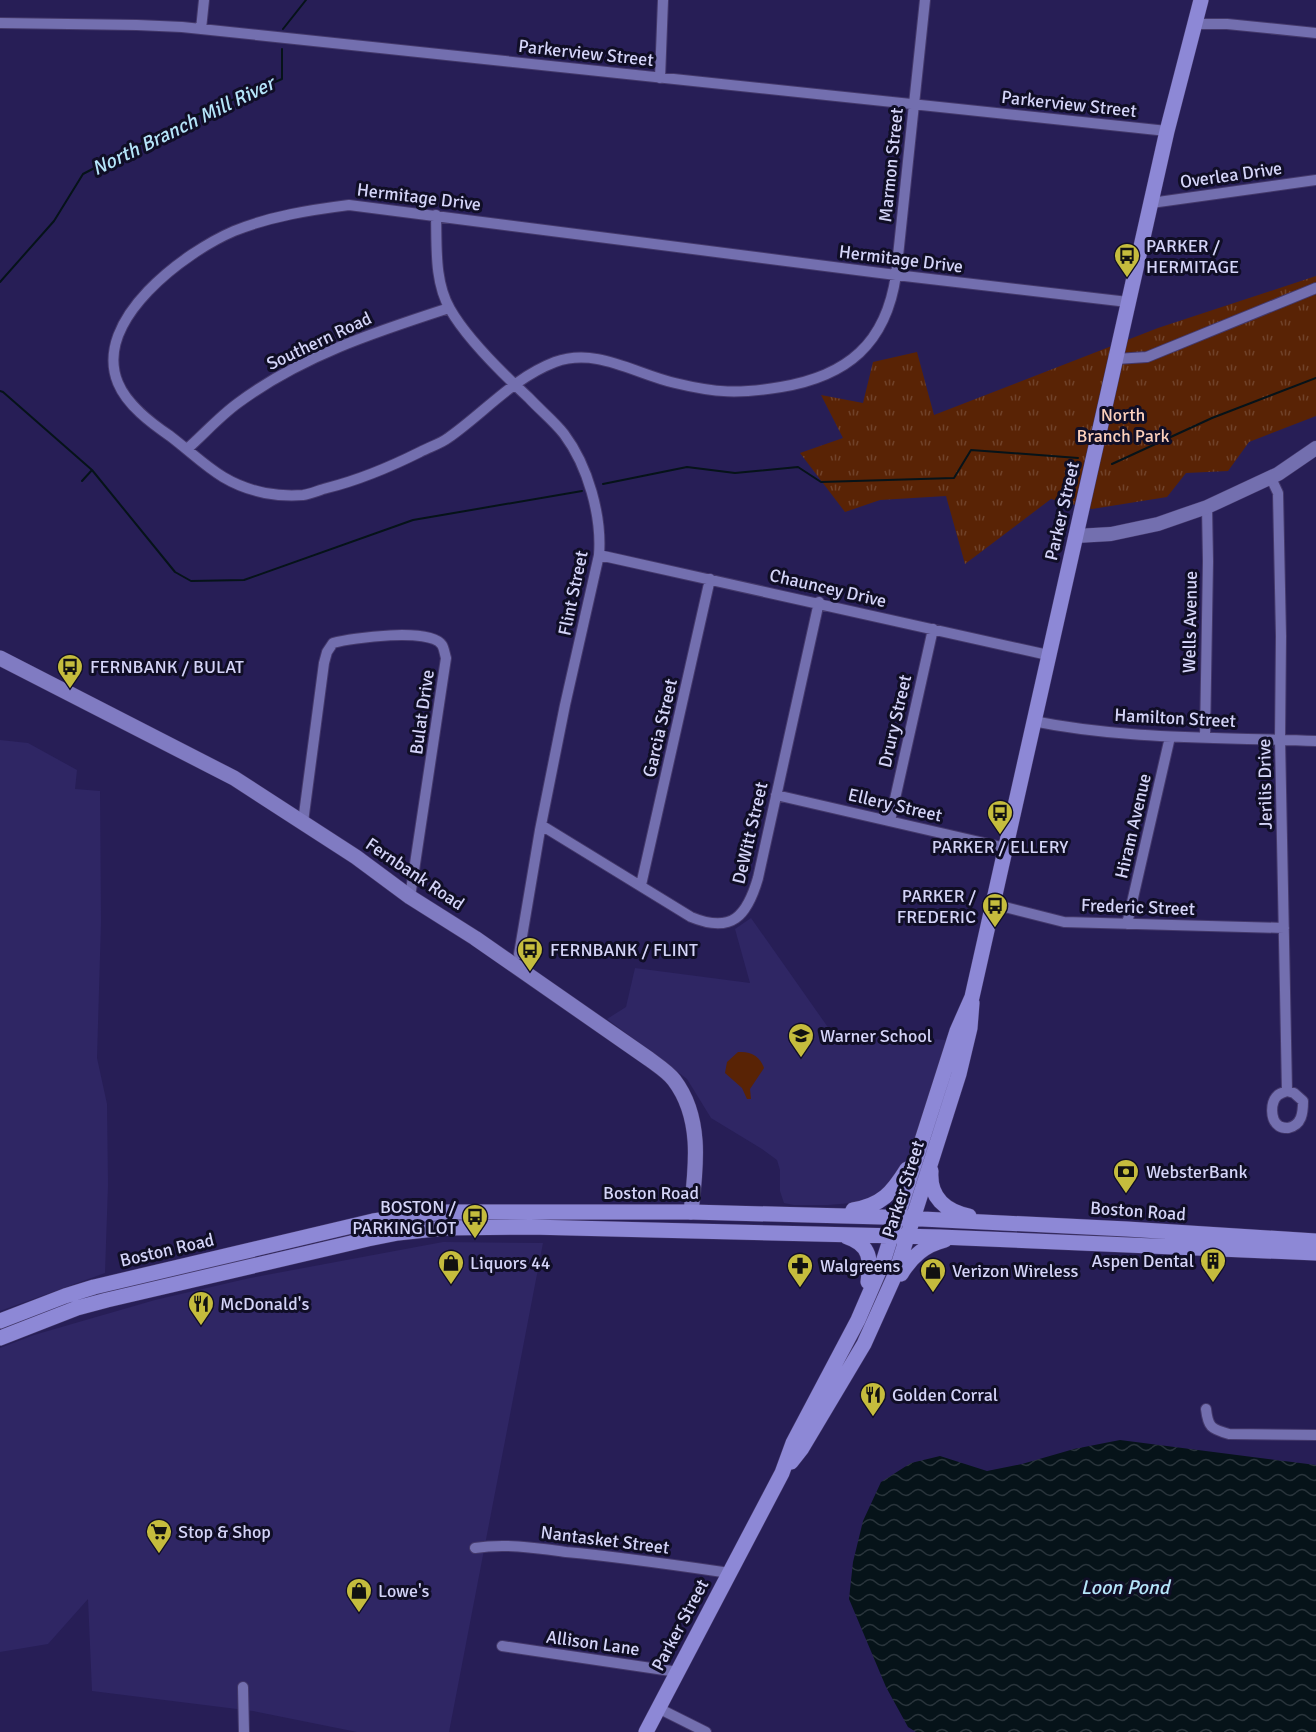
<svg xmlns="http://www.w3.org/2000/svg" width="1316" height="1732" font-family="Signika,sans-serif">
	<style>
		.built { fill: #2f2664 }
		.grass { fill: #592305 }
		.park { fill: url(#park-tufts) }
		.water { fill: url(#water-waves) }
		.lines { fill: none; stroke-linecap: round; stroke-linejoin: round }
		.stream { stroke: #061319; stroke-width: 2 }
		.minor-casing { stroke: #44396b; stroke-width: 12 }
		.tertiary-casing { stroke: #44396b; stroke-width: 15 }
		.secondary-casing { stroke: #44396b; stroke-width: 16 }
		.primary-casing { stroke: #44396b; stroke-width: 16 }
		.minor { stroke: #736faf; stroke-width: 10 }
		.tertiary { stroke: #736faf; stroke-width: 14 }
		.secondary { stroke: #807bc2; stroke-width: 15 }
		.primary { stroke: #8d88d6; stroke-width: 15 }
		.labels { text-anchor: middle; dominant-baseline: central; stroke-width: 6; stroke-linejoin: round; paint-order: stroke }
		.street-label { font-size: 18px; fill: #d4d4f8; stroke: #100e26 }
		.poi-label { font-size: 18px; fill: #d4d4f8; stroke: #100e26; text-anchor: start }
		.park-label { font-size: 18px; fill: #fcd0bc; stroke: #100e26 }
		.water-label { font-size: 20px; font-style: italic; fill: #b5e5f9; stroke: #100e26 }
	</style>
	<defs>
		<pattern id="park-tufts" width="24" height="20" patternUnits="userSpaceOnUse" patternTransform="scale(1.5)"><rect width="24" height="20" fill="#592305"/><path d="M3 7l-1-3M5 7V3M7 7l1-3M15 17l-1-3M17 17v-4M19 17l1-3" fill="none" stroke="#70422a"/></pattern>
		<pattern id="water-waves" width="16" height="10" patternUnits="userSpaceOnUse" patternTransform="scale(1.5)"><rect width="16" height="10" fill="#061319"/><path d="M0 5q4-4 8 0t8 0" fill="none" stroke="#29343b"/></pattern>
	</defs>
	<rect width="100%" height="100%" fill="#271e56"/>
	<path class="built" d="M0 740 28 743 77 770 75 789 100 791 101 922 97 1058 107 1104 108 1185 105 1273 0 1311Z
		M751 918 832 1033 946 1040 916 1146 892 1181 875 1197 852 1203 828 1205H794L784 1203 780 1191V1170L777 1160 762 1149 711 1118 687 1079 607 1019 626 1007 635 968 750 983 735 929Z
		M443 1242 543 1243 449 1732H357L253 1711 92 1691 88 1599 48 1644 0 1652V1348L34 1335 155 1300 250 1278Z"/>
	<path class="grass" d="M738 1052C751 1051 760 1056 764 1068L750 1089 751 1099H747L742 1088 725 1073 727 1062Z"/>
	<path class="park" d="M1316 276V416L1249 442 1228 471 1186 473 1167 497 1092 509 1051 499 965 564 946 496 880 500 845 512 800 453 843 438 821 395 863 403 873 362 917 352 934 415 1158 328Z"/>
	<path class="water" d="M1120 1440 1316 1465V1732H916L908 1727 886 1687 849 1599 853 1562 863 1521 881 1482 911 1463 940 1456 987 1471 1022 1464 1074 1449Z"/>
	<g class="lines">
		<path class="stream" d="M283 29 306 0
			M0 282 54 221 83 174 192 117 282 79V49
			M0 391 3 392 92 470 175 572 191 581 244 580 413 520 582 491
			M1112 464 1212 418 1316 378
			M82 481 92 470
			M603 484 687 467 735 473 798 467 821 482 954 478 971 450 1078 458"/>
		<defs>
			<path id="minor" d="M925 0 896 275C886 344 847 376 781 387 739 394 716 393 675 383 635 374 597 347 555 362 513 378 484 413 448 438 440 444 429 447 420 452 390 467 359 480 327 488 319 490 311 494 303 495 291 496 276 495 265 493 221 484 204 462 170 436 151 423 127 405 118 383 92 320 185 252 234 231 271 216 310 210 349 205L896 275 1128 302
				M0 23 137 25 182 27 1167 131
				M1195 24H1227L1316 33
				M201 29 204 0
				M660 78 663 0
				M1151 203 1316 180
				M436 215C437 246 434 281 450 309 467 339 503 374 529 398 540 410 554 421 564 434 588 466 602 516 599 555L565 705 540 830 519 954
				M1116 359 1147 357 1316 288
				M187 449C204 434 220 416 238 403 301 356 375 332 449 308
				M1271 478 1278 493 1281 636 1280 739 1287 1091C1284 1092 1281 1093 1278 1095 1270 1102 1270 1120 1279 1126 1282 1128 1285 1128 1288 1128 1302 1125 1303 1113 1303 1101L1294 1093 1287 1091
				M599 555 1048 655
				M1033 721C1126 740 1222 737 1316 741
				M1205 737 1208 561 1207 507
				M776 795 1006 848
				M890 821 933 629
				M303 822 324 663 327 652 333 643C352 638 430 627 442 645 444 648 445 655 446 658L410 897
				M541 825 691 917C732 934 747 916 758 878L819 602
				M641 885 710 579
				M993 904 1064 922 1284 928
				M1127 924 1170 737
				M1206 1409C1208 1427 1211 1429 1229 1434L1316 1435
				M475 1548C505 1543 537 1548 566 1552 621 1557 675 1565 730 1573
				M502 1646 678 1672
				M243 1687 244 1732
				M658 1708 706 1732"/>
			<path id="tertiary" d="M1076 536 1111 534 1158 524 1207 507 1278 474 1316 448"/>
			<path id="secondary" d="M0 658 234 778 356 857 410 897 475 938 649 1059C657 1065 668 1072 674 1080 703 1118 696 1168 691 1212"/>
			<path id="primary" d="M931 1171C929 1197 945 1211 969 1216
				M853 1210C882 1205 892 1193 907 1169
				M847 1237C871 1245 871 1260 868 1282
				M901 1274C912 1256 925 1245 945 1240
				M0 1321 65 1296 94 1287 373 1221 414 1215 448 1212H691L882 1217 1127 1229 1316 1241
				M0 1338 77 1308 107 1300 368 1239 398 1233 444 1228 530 1227 940 1237 1316 1253
				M791 1462 802 1448 864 1344 895 1275 959 1074 970 1028 972 1003
				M646 1732 782 1473 793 1443 858 1320 883 1262 957 1031 972 997 1167 131 1201 0"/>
		</defs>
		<use href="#minor" class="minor-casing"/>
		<use href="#tertiary" class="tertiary-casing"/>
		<use href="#secondary" class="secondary-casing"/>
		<use href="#primary" class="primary-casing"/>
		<use href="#minor" class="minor"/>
		<use href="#tertiary" class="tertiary"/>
		<use href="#secondary" class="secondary"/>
		<use href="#primary" class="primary"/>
	</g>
	<defs>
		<symbol id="bus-pin" viewBox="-11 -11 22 30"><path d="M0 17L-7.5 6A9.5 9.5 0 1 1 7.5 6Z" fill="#c5bc3d" stroke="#100e26"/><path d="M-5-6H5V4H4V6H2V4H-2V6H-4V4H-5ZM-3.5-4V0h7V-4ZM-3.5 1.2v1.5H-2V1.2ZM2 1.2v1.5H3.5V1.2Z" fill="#111"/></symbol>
		<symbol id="school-pin" viewBox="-11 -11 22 30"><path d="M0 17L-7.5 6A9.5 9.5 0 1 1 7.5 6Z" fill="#c5bc3d" stroke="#100e26"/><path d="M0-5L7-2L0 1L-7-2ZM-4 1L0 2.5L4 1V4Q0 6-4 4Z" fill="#111"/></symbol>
		<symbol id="bank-pin" viewBox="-11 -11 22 30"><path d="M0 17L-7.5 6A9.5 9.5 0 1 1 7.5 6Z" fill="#c5bc3d" stroke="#100e26"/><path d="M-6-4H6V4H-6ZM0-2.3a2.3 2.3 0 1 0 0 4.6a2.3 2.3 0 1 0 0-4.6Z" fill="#111"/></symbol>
		<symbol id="building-pin" viewBox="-11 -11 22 30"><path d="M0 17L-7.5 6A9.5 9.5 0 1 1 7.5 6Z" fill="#c5bc3d" stroke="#100e26"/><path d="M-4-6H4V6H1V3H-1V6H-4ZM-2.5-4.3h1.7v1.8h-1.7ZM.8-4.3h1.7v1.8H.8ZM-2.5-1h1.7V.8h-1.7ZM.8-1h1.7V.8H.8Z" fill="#111"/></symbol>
		<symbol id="shop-pin" viewBox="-11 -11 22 30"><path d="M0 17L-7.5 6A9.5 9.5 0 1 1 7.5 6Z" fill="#c5bc3d" stroke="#100e26"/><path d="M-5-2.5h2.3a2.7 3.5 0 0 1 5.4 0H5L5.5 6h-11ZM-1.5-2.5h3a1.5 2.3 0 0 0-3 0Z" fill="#111"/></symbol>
		<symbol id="pharmacy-pin" viewBox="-11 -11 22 30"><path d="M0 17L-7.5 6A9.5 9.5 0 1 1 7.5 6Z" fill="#c5bc3d" stroke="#100e26"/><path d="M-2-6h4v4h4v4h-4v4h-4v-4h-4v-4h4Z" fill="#111"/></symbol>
		<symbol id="restaurant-pin" viewBox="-11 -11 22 30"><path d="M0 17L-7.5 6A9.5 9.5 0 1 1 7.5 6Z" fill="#c5bc3d" stroke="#100e26"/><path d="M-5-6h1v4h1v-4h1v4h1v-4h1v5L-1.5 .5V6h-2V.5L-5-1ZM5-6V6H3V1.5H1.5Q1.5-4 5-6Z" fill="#111"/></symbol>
		<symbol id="supermarket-pin" viewBox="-11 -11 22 30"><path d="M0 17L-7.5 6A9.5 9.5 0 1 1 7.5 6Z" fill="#c5bc3d" stroke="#100e26"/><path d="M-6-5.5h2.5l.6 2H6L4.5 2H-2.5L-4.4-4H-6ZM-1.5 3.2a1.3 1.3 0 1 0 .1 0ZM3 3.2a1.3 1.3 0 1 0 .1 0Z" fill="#111"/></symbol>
	</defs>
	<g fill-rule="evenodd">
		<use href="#bus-pin" x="1112" y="241" width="30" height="40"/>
		<use href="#bus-pin" x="55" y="652" width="30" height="40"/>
		<use href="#bus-pin" x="985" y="798" width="30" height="40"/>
		<use href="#bus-pin" x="980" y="891" width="30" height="40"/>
		<use href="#bus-pin" x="515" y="935" width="30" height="40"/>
		<use href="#school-pin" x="786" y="1021" width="30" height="40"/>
		<use href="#bank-pin" x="1111" y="1157" width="30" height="40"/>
		<use href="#bus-pin" x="460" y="1202" width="30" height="40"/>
		<use href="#building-pin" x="1198" y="1246" width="30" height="40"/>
		<use href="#shop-pin" x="436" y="1248" width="30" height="40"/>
		<use href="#pharmacy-pin" x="785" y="1251" width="30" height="40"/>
		<use href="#shop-pin" x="918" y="1256" width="30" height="40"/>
		<use href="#restaurant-pin" x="186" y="1289" width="30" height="40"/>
		<use href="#restaurant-pin" x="858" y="1380" width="30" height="40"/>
		<use href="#supermarket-pin" x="144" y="1517" width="30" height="40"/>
		<use href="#shop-pin" x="344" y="1576" width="30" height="40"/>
	</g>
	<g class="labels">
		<g class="street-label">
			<text transform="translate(586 53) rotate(6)">Parkerview Street</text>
			<text transform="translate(1069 104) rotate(6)">Parkerview Street</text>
			<text transform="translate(891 165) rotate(-84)">Marmon Street</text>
			<text transform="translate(1231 175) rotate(-8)">Overlea Drive</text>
			<text transform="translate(419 197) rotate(7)">Hermitage Drive</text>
			<text transform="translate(901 259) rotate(7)">Hermitage Drive</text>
			<text transform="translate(319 341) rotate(-25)">Southern Road</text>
			<text transform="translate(1062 511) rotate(-77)">Parker Street</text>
			<text transform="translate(828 588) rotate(13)">Chauncey Drive</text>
			<text transform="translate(573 593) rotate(-78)">Flint Street</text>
			<text transform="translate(1190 622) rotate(-89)">Wells Avenue</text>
			<text transform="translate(422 712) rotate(-82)">Bulat Drive</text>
			<text transform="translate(1175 718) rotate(3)">Hamilton Street</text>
			<text transform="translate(895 721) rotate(-77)">Drury Street</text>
			<text transform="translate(660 728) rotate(-77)">Garcia Street</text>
			<text transform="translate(1265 784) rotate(-91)">Jerilis Drive</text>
			<text transform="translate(895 805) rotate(13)">Ellery Street</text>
			<text transform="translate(1133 826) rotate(-77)">Hiram Avenue</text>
			<text transform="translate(750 833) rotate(-77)">DeWitt Street</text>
			<text transform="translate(415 874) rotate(34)">Fernbank Road</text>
			<text transform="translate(1138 907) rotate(2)">Frederic Street</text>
			<text transform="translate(903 1189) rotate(-72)">Parker Street</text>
			<text x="651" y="1193">Boston Road</text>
			<text transform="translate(1138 1211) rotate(4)">Boston Road</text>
			<text transform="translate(167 1250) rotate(-13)">Boston Road</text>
			<text transform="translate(605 1540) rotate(7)">Nantasket Street</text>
			<text transform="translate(680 1625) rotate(-62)">Parker Street</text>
			<text transform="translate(593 1643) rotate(8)">Allison Lane</text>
		</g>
		<g class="poi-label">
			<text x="1146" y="246">PARKER /<tspan x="1146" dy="21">HERMITAGE</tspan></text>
			<text x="90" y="667">FERNBANK / BULAT</text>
			<text x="1000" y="847" text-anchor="middle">PARKER / ELLERY</text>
			<text x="976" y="896" text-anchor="end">PARKER /<tspan x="976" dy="21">FREDERIC</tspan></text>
			<text x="550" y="950">FERNBANK / FLINT</text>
			<text x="820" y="1036">Warner School</text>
			<text x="1146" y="1172">WebsterBank</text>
			<text x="456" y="1207" text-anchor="end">BOSTON /<tspan x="456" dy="21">PARKING LOT</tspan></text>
			<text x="1194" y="1261" text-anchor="end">Aspen Dental</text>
			<text x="470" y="1263">Liquors 44</text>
			<text x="820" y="1266">Walgreens</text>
			<text x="952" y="1271">Verizon Wireless</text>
			<text x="220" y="1304">McDonald's</text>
			<text x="892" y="1395">Golden Corral</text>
			<text x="178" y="1532">Stop &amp; Shop</text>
			<text x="378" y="1591">Lowe's</text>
		</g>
		<g class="park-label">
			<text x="1123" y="415">North<tspan x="1123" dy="21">Branch Park</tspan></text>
		</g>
		<g class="water-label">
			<text transform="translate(183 126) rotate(-26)">North Branch Mill River</text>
			<text x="1125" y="1587">Loon Pond</text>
		</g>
	</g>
</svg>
